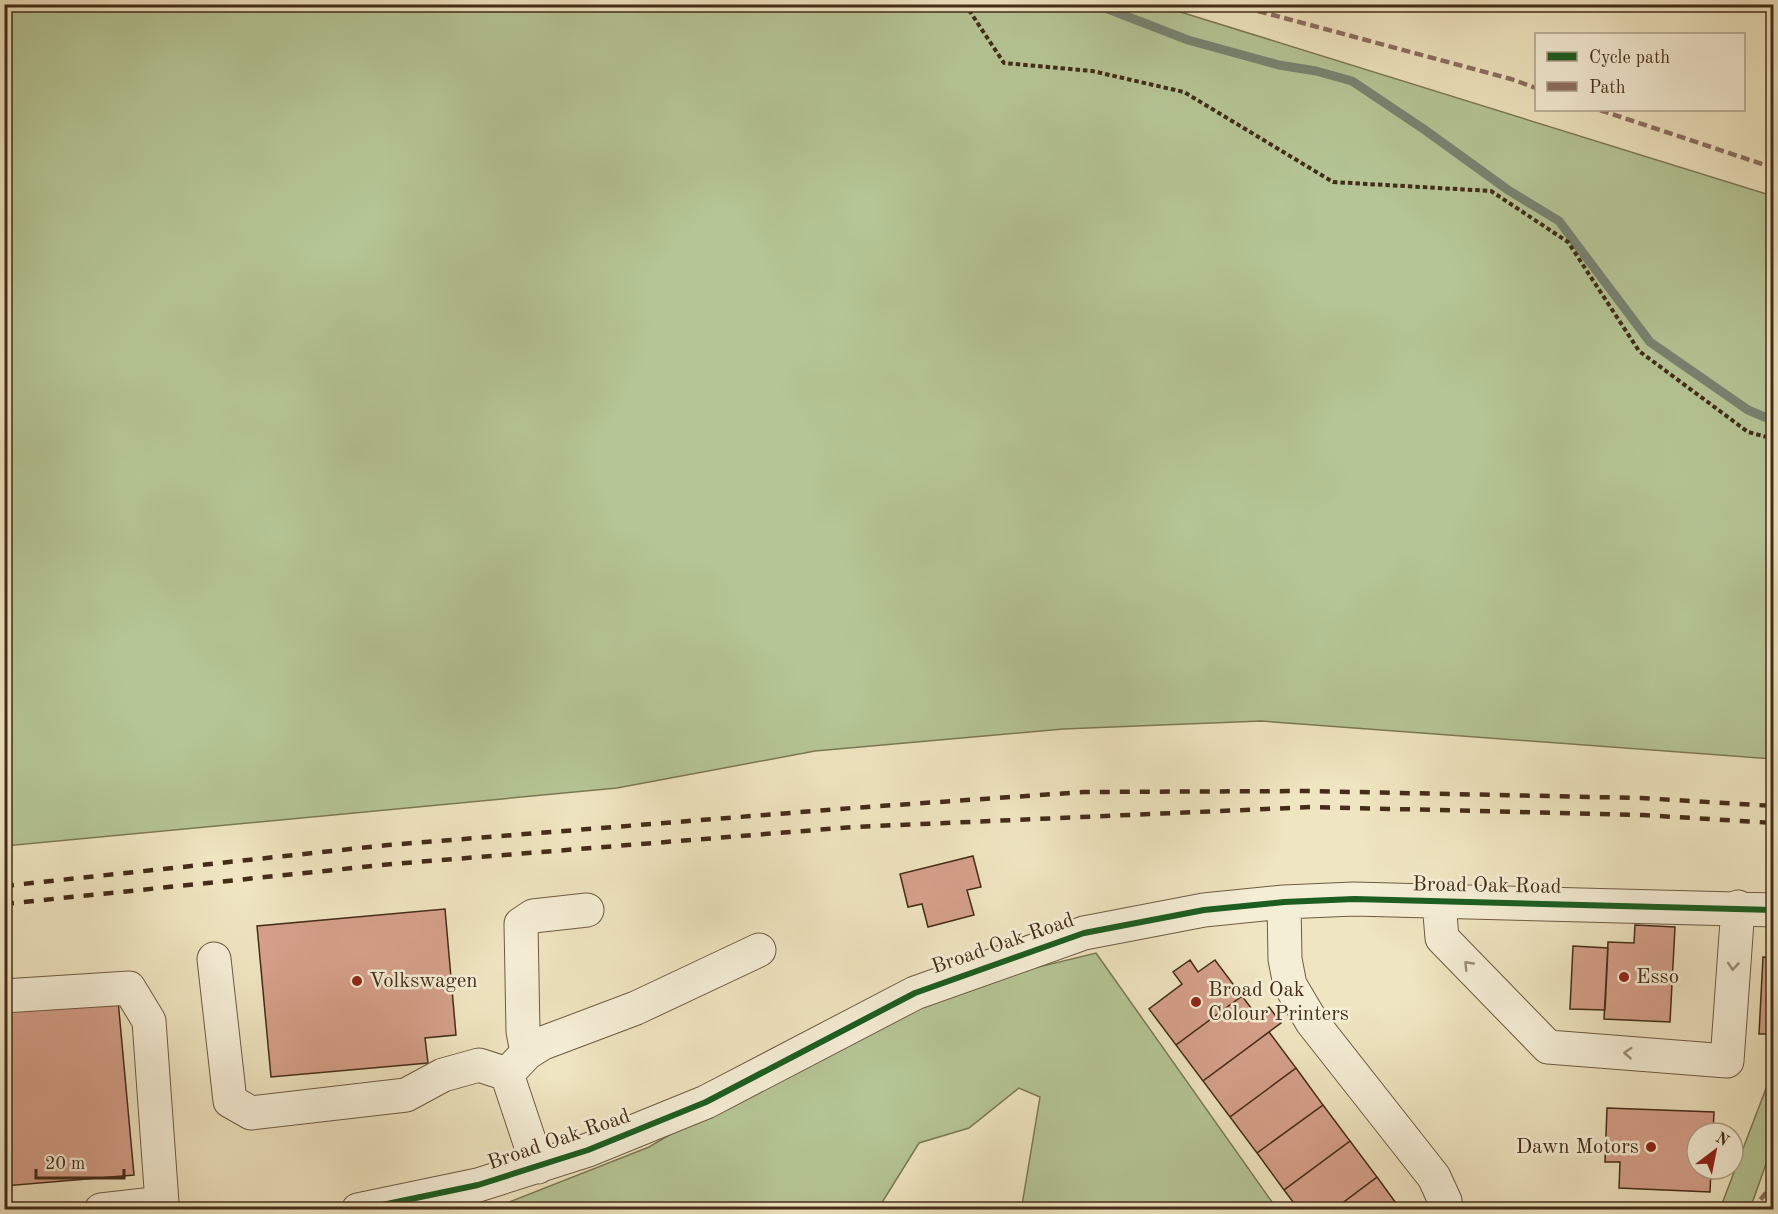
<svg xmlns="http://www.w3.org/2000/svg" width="1778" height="1214" font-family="'Old Standard TT',serif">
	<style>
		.green { fill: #b5c595; stroke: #7c7856; stroke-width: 1.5 }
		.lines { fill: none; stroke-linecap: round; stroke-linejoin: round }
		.stream { stroke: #788473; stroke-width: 9 }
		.building { fill: #d6a08a; stroke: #442c18; stroke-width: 1.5 }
		.minor-casing { stroke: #6f5a42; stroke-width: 35 }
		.path { stroke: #442c18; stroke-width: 4; stroke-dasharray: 4.5 3; stroke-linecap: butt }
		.minor { stroke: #f5eed6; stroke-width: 33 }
		.rail { stroke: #442c18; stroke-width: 4.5; stroke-dasharray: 10 10; stroke-linecap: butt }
		.quiet { stroke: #8d6e63; stroke-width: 4.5; stroke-dasharray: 9 4.5; stroke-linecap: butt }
		.cycleway-casing { stroke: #f5eed6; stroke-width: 10 }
		.cycleway { stroke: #1b5e20; stroke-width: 6 }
		.oneway { stroke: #9c8d77 }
		.poi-dot { fill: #8f2418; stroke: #f5eed6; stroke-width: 2 }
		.labels { text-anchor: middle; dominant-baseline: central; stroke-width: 5; stroke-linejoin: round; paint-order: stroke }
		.street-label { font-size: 21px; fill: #442c18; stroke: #f5eed6 }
		.poi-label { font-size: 21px; fill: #442c18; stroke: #f5eed6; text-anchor: start }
	</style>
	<rect width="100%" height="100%" fill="#efe5c0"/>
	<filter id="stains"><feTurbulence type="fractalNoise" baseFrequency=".00333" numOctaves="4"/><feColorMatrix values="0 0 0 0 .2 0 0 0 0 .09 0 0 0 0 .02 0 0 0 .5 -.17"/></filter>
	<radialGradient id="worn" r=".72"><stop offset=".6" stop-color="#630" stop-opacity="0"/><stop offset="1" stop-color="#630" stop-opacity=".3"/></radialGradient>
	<path class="green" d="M5 4 1158 5 1773 196V759L1261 721 1063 729 815 751 617 788 5 846Z
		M1096 953 1277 1209H1029L1022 1205 1040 1097 1019 1088 969 1128 919 1143 878 1209 489 1210 649 1147 895 1002Z
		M1770 1078H1774L1773 1160 1766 1164 1750 1209H1720Z"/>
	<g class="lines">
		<path class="stream" d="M1095 4 1188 40 1279 65 1316 71 1352 81 1425 130 1508 190 1559 221 1650 342 1748 410 1774 421"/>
	</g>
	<path class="building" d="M973 856 981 887 967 890 974 915 928 927 922 904 908 907 900 874Z
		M445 909 456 1035 425 1038 428 1063 271 1077 257 926Z
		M1635 925 1675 927 1670 1022 1604 1019 1608 942 1634 943Z
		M1573 946 1608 948 1605 1010 1570 1009Z
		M1763 957 1774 958V1034H1759Z
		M1190 960 1198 972 1215 960 1242 996 1176 1045 1149 1009 1182 984 1173 972Z
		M1242 996 1257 1016 1269 1007 1281 1023 1203 1081 1176 1045Z
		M118 1000 134 1175 4 1186V1010Z
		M1269 1032 1296 1068 1230 1117 1203 1081Z
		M1296 1068 1323 1105 1257 1153 1230 1117Z
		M1323 1105 1350 1141 1284 1190 1257 1153Z
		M1607 1108 1714 1112 1713 1133H1697V1169H1711L1710 1192 1619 1188 1620 1162H1605Z
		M1350 1141 1377 1177 1333 1210H1299L1284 1190Z
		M1377 1177 1401 1210H1333Z"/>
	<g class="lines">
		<defs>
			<path id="minor" d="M1284 902 1285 959 1290 985 1312 1022 1434 1177 1445 1201 1446 1210
				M1439 902 1442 938 1548 1047 1727 1061 1738 907
				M214 959 230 1101 251 1113 406 1095 443 1075 479 1065 507 1074
				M4 996 129 988 149 1021 162 1203 101 1210
				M527 1053 523 1031 521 924 533 916 587 910
				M538 1167 507 1074 527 1053 543 1043 636 1008 759 950
				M358 1210 478 1185 588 1150 706 1102 915 993 1084 933 1204 910 1284 902 1354 899 1774 910"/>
		</defs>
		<use href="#minor" class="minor-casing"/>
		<path class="path" d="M965 4 1004 63 1092 71 1184 92 1333 182 1491 191 1568 242 1639 351 1748 432 1774 439"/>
		<use href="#minor" class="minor"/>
		<path class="rail" d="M4 886 388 845 852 808 1084 792 1308 791 1641 798 1774 806
			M4 904 392 864 853 827 1312 807 1643 815 1774 823"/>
		<path class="quiet" d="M1232 4 1511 79 1536 88
			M1600 110 1774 168
			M1752 1210 1774 1183"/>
		<defs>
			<path id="cycleway" d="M358 1210 478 1185 588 1150 706 1102 915 993 1084 933 1204 910 1284 902 1354 899 1774 910"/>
		</defs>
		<use href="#cycleway" class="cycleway-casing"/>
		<use href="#cycleway" class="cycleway"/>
	</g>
	<defs><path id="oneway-chevron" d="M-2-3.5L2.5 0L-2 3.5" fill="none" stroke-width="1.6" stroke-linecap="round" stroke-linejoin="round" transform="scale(1.5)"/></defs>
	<g class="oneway">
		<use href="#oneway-chevron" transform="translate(1468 965) rotate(-134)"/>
		<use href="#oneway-chevron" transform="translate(1733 966) rotate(94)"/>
		<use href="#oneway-chevron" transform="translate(1628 1053) rotate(-176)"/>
	</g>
	<g class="poi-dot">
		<circle cx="1624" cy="977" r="6"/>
		<circle cx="357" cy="981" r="6"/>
		<circle cx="1196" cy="1002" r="6"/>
		<circle cx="1651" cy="1147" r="6"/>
	</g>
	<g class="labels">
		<g class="street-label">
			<text transform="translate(1487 886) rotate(1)">Broad Oak Road</text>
			<text transform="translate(1003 944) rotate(-19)">Broad Oak Road</text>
			<text transform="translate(559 1140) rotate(-19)">Broad Oak Road</text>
		</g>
		<g class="poi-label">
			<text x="1636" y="977">Esso</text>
			<text x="369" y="981">Volkswagen</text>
			<text x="1208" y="990">Broad Oak<tspan x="1208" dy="24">Colour Printers</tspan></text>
			<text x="1639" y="1147" text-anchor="end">Dawn Motors</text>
		</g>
	</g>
	<rect width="1778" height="1214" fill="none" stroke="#efe5c0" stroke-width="24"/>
	<rect x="6" y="6" width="1766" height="1202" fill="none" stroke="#442c18" stroke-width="3"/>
	<rect x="12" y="12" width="1754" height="1190" fill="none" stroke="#442c18" stroke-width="1.5"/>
	<rect x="1535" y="33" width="210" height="78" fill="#f5eed6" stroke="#aea08a" stroke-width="1.5"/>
	<rect x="1547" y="52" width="30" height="9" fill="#1b5e20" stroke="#aea08a" stroke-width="1.5"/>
	<text x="1589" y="63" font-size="18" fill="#442c18">Cycle path</text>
	<rect x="1547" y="82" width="30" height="9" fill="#8d6e63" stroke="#aea08a" stroke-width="1.5"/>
	<text x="1589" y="93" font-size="18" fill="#442c18">Path</text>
	<g transform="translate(1715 1151) rotate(32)"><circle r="28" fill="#f5eed6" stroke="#aea08a" stroke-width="1.5"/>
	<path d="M0-4.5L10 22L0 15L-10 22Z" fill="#8f2418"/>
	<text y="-9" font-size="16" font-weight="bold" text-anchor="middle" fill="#442c18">N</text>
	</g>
	<path d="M36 1169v9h88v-9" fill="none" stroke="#442c18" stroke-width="3"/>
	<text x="45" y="1169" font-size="18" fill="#442c18" stroke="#f5eed6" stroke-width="4.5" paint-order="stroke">20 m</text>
	<rect width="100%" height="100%" filter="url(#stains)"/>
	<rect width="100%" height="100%" fill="url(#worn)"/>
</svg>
